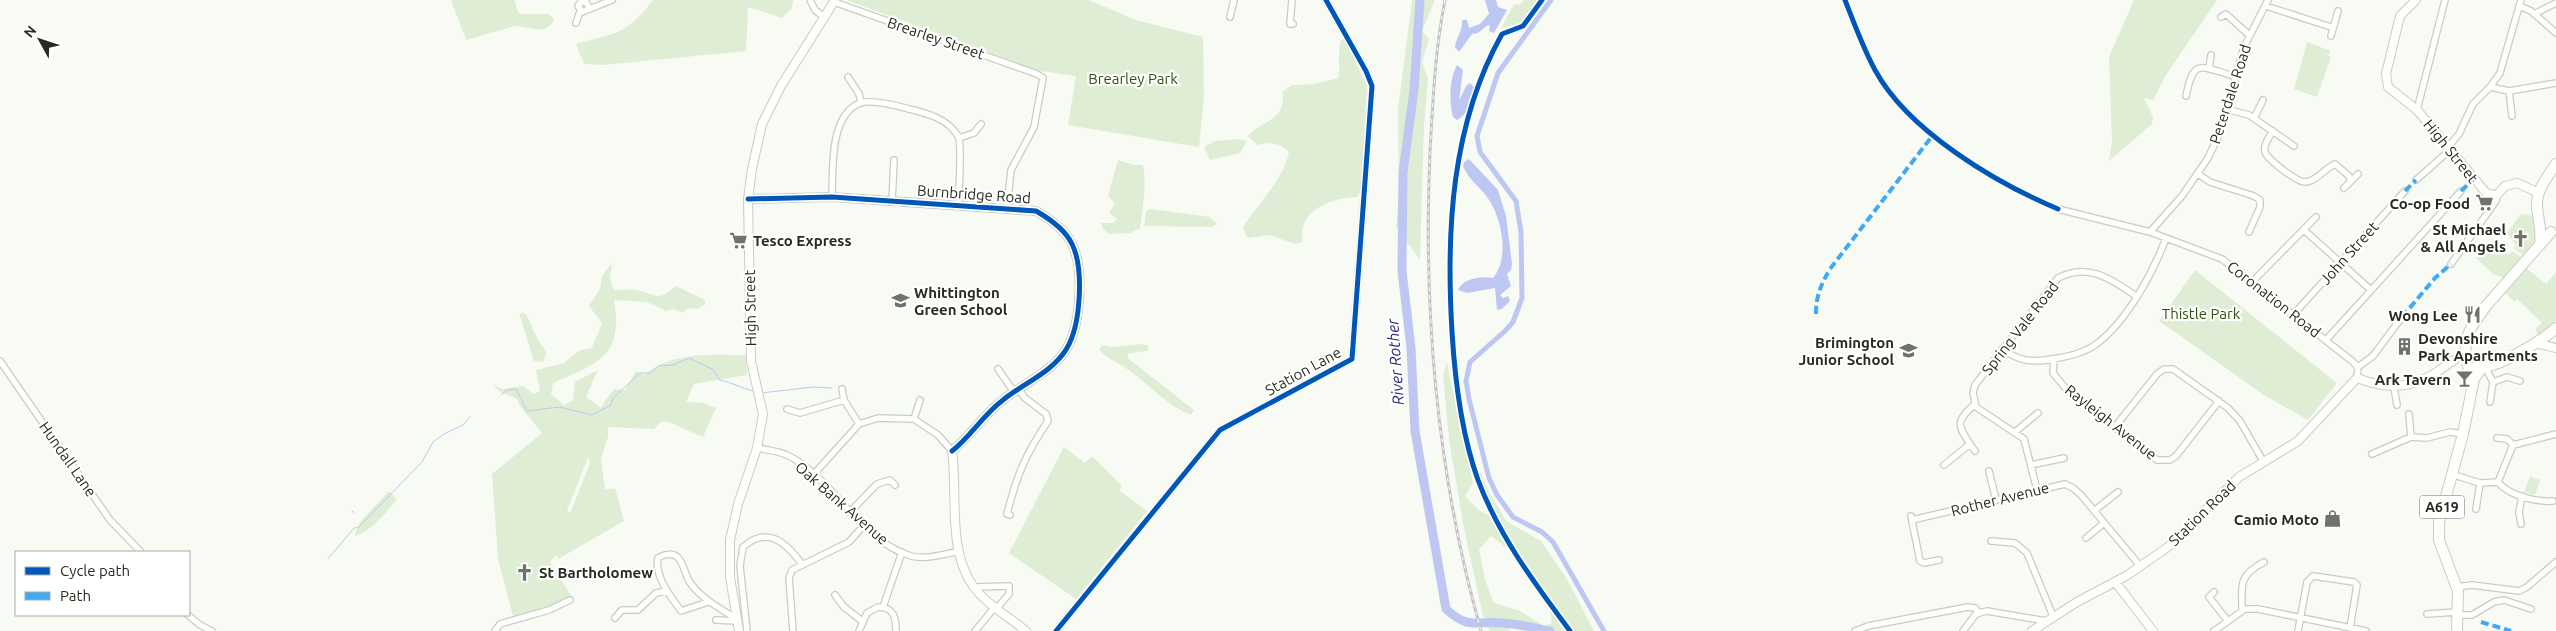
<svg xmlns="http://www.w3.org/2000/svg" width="2556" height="631" font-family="Ubuntu,sans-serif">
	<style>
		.green { fill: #e0edd5; fill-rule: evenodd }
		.water { fill: #bec7f2 }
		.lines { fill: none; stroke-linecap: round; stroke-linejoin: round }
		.stream { stroke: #bec7f2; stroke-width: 1 }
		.canal { stroke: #bec7f2; stroke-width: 5 }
		.river { stroke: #bec7f2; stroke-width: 9 }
		.street-casing { stroke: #c8cdc4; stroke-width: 8 }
		.secondary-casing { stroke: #c8cdc4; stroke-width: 10 }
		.highway-casing { stroke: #c8cdc4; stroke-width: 12 }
		.street { stroke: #fefefd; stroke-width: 5.5 }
		.secondary { stroke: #fefefd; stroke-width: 8 }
		.highway { stroke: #fefefd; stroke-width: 10 }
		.rail-casing { stroke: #c3c5c3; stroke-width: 3 }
		.rail { stroke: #fff; stroke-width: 1; stroke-dasharray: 4; stroke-linecap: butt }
		.quiet { stroke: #3fa9f5; stroke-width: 4; stroke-dasharray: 8 4; stroke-linecap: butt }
		.cycleway-casing { stroke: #fff; stroke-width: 8 }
		.cycleway { stroke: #0057b8; stroke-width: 5 }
		.labels { text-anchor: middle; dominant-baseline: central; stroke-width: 4.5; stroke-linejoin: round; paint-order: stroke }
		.shield { fill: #fff; stroke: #666b62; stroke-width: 1 }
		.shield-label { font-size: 14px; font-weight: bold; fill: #252c1f }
		.street-label { font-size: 15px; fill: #252c1f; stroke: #fff }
		.park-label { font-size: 15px; fill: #35510e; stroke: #fff }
		.poi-label { font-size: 15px; font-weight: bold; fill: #252c1f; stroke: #fff; text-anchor: end }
		.water-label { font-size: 16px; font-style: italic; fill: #292a73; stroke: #fff }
	</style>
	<rect width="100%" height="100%" fill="#f7fbf4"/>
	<path class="green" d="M451 0H514L519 14H548L554 19 552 24 543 30 515 26 466 40Z
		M653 0H793L792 8 782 18 748 7 746 51 603 65 584 64 576 44C616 33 627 34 653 0Z
		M846 0H1089L1136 20 1203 37 1204 97 1199 147 1068 125 1076 76 1040 71Z
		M1412 0H1435L1422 31 1429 39 1422 62 1428 78 1424 126 1420 260 1396 227 1399 196 1398 110Z
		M1524 0H1540L1522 23 1501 28 1514 4 1520 5Z
		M2134 0H2217L2166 75 2153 100 2144 98 2153 117 2152 124 2109 161 2112 142 2109 57Z
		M1342 39 1347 44 1367 86 1361 191 1357 197C1332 198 1296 210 1303 242L1295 244 1270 235 1247 238 1243 227C1259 202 1283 181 1289 152 1279 142 1270 142 1257 145L1248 136C1264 118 1285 123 1283 91L1292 85 1314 84 1338 78C1341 65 1336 51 1342 39Z
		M2307 42 2331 51 2328 55 2331 57 2317 97 2294 89Z
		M1239 139 1247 141 1240 153 1210 160 1204 147 1214 141Z
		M1118 160 1134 165H1143C1147 186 1143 207 1140 228L1130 233 1109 234 1103 229 1101 223H1113L1117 219 1109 213 1115 203 1108 196Z
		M1150 209 1210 217 1217 224 1212 227 1144 226 1146 211Z
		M2521 214 2530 215 2537 222 2540 236 2526 258 2514 248 2516 245 2507 233Z
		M2485 245 2509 254 2512 251 2524 259 2506 279 2493 274 2476 258Z
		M612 263 610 280 614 290C621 290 628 289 635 290 657 293 655 304 676 286L705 300V304L698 309 689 308 682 313 674 309 666 311 647 302 614 300C624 358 597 363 553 383L551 394 564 405 573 400 575 382 598 370 586 397 601 408 606 399 615 389 625 390 636 371 645 375C672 351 711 355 746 355L747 375 694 384 686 402 704 403 716 408 703 437 669 422H661L654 429 608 427V437L601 459 605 490 615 488 624 521 558 559 556 555 550 562 572 597 551 607 514 620 498 559 492 474 542 433 520 406 517 399 500 392 492 384 503 389 523 386 534 394 540 391 536 370 564 363 580 350 592 348 602 323 589 306 600 289 602 276ZM588 457 590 463 570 513 567 511Z
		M2526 268 2546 284 2556 272V320L2552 327 2538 335 2535 329 2542 323 2517 299 2514 302 2505 292Z
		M2195 270 2337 383 2308 420 2264 395 2159 321Z
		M519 313 526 314 538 340 546 351 544 362 534 361Z
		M1141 344 1149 346 1147 351 1127 354 1129 359 1194 410 1191 415C1167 406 1148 383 1127 369 1117 361 1107 360 1099 349L1102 345 1111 347Z
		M1447 363 1473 483 1465 496 1481 512 1491 516 1507 548 1491 536 1479 549 1485 580 1494 603 1520 611 1544 626 1552 623 1550 611 1565 631H1535L1513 624 1508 631H1490L1483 616 1464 529 1449 440 1443 375Z
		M1064 447 1085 463 1092 456 1122 486 1119 490 1147 511 1076 599 1009 553Z
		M1477 473H1481L1489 492 1506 521 1541 541 1567 579 1594 631H1572L1512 547Z
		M2530 476 2540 480 2535 495 2524 492Z
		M389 491 397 499C386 513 371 532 354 536L360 522Z"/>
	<path class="water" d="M1485 0H1496L1498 7 1507 10 1494 33 1489 31 1490 26 1488 25 1478 33 1472 34 1459 52 1455 47C1456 37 1463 31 1462 20H1467L1469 28 1480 24 1489 14Z
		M1457 65 1463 70 1459 101 1466 86 1470 83 1475 88C1473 101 1468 114 1457 120L1453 117C1449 101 1449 80 1457 65Z
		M1469 159 1498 190 1506 216 1512 264 1511 270 1507 274 1511 286 1500 295 1503 298 1508 296 1510 301 1502 309 1497 310 1495 288 1467 293 1458 290C1463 278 1482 276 1493 278 1510 258 1502 217 1487 197 1479 186 1468 179 1463 166L1464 162Z"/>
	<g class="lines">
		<path class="stream" d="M761 393 813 387 832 388
			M501 395 507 390 516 389 527 411 559 407 592 415 611 405 613 398 640 373H650L658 366 673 365 689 358 712 369 720 380C732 382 742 389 754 391
			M352 511 354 513
			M328 559 354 528 359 527 422 462 433 442 444 434 463 425 470 417"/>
		<path class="canal" d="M1551 0 1498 73 1477 136 1480 152 1516 201 1521 232 1522 298 1513 322 1505 331 1470 362 1466 381 1469 399 1489 478 1497 495 1513 517 1542 532 1553 542 1604 631"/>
		<path class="river" d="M1420 0 1414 90 1403 172 1402 271 1411 348 1415 431 1446 609C1470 631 1476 620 1503 623 1519 624 1535 628 1550 631"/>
		<defs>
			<path id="street" d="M810 0 815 10 824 17
				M1292 0 1290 24H1293
				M834 2 1037 74 1043 78 1034 127 1011 170 1007 208
				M2266 6 2331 27
				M2520 6 2531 11 2556 33
				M589 8 586 2H581L578 6 582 12 612 0
				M2534 14 2556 3
				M1230 17 1234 0
				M2221 17 2226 14 2249 35
				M576 23 580 11
				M2331 36 2338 11
				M2209 69 2211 55
				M848 77 859 94 861 103
				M2490 87 2509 91 2556 83
				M2509 91 2512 116
				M2186 96C2194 57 2200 67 2234 76
				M2226 109 2249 115 2294 146
				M2417 110 2445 0
				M2254 118 2263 100
				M2273 131C2269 137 2263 145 2265 152 2268 160 2297 182 2305 182 2316 182 2325 168 2335 164L2349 176 2351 181 2344 188
				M959 138 974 133 981 124
				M2448 147 2459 134 2473 104 2490 87 2500 73 2521 0
				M2198 174 2210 182 2254 196 2260 200V207L2249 232
				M2416 180 2450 150
				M2351 181 2358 174
				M832 197C833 171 829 115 860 103 872 99 898 106 909 109 927 113 948 119 958 136 962 143 959 193 958 205
				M892 201 894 160
				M2058 209 2150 232 2222 259 2352 361 2358 367 2357 378
				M2304 230 2371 290
				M2150 232 2182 196 2208 158 2218 137 2244 47 2268 0
				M2451 264 2496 201 2497 195
				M2252 282 2316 217
				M2293 315 2405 191
				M2326 340 2461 191
				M2002 349C2019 361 2032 363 2052 359 2067 357 2082 354 2095 345 2126 323 2153 273 2166 238
				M2054 359 2053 373 2067 390 2157 460H2170L2176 456 2219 401
				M0 361 110 520 141 552
				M2358 367 2373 356 2402 317
				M2485 367 2493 382 2507 377 2520 381
				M998 369 1014 392
				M2394 387 2397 405
				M842 389 844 400 859 424
				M2490 402 2493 382
				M787 409 800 413 844 400
				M2409 414 2411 437
				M914 419 920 400
				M2114 428 2157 374 2164 369H2173L2228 408 2240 421 2263 461
				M2015 432 2038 413
				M2497 438 2507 439 2513 445
				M1970 444 1975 451
				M757 448C767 450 778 451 787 455 834 478 860 541 911 556 926 560 943 554 957 552
				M2372 454 2411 437 2427 438 2450 432 2463 434
				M1944 465 1970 444C1957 425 1956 421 1974 405
				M2031 465 2064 458
				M1989 471 1996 500
				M814 474 859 424 878 418 914 419 938 435 952 451
				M2451 474 2480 483 2498 482 2513 445 2556 434
				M2498 482C2509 496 2536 502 2553 501
				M2037 490 2024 439 1976 407 1973 393 1975 385 2058 278C2088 262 2111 279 2136 296
				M2476 509 2480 483
				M2094 511 2118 492
				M850 512 877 484 890 480 895 485
				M1010 515 1007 514C1017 475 1025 455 1048 421L1046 414 1025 398 1018 389
				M1911 516 1920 561 1924 563 1939 560
				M1912 520 2065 484 2073 488 2081 495 2141 567
				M2521 524 2519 512 2522 496
				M2086 538 2104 523
				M1991 541 2015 543 2027 553 2053 616
				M974 587 1009 586V594L997 608
				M2457 587 2472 585 2519 591 2527 587 2556 562
				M2214 592 2209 597 2227 620
				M835 595 844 607 862 621
				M708 602 681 611C671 597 654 576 658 558 664 554 674 552 679 559 684 565 685 574 689 581 700 598 718 607 735 618
				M883 607 902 552
				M2242 611C2242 584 2238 576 2264 562
				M2427 614 2457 612
				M188 615 200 625 212 631
				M2457 615H2472L2494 602 2504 600 2531 609
				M615 618 622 610H638L656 593 667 591
				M716 620 736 621
				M495 631 500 624 549 610 570 600
				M747 631 740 566 743 547C768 525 786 543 802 564
				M793 631 789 578 792 570 849 542 865 524
				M859 631 867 613 878 607C894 607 896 618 896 631
				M975 631 995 607
				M1056 631 1220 430 1352 359 1372 86 1366 71 1326 0
				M1855 631 1868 626 1968 607 1975 608 1979 613
				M1963 631 1976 614 1987 611 2046 621
				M2214 631 2245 609H2258L2366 631
				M2298 631 2307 582 2313 576 2354 582 2357 585 2350 628"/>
			<path id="secondary" d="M2416 0 2400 16 2386 74 2388 87 2417 110 2487 194 2497 195 2505 186 2517 183 2539 193
				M748 199 832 197 1036 211C1050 219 1065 229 1072 244 1084 268 1081 324 1067 348 1053 372 1024 383 1003 400 983 415 971 436 952 451 958 494 947 549 973 586 986 604 1009 617 1026 631
				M2535 343 2556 348
				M2116 583 2153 631
				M739 631 730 577V540L738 504 757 448 763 414 751 361 748 199 752 169 762 124 781 86 835 0
				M2032 631 2077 602 2126 576 2168 547 2239 477 2298 441 2357 378C2383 388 2407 390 2432 375 2444 368 2454 359 2465 353"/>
			<path id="highway" d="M2540 245C2542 230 2538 220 2537 206 2536 190 2548 176 2556 164
				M2476 367C2492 372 2543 340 2556 328
				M2472 383 2465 353 2467 337 2472 326 2486 306 2551 232
				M2457 631 2458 591 2439 540V522L2463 434 2474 379 2481 369"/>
		</defs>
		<use href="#street" class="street-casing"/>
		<use href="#secondary" class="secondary-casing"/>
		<use href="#highway" class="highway-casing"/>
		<use href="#street" class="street"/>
		<use href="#secondary" class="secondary"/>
		<use href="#highway" class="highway"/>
		<defs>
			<path id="rail" d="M1445 0C1435 50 1433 100 1430 151 1423 312 1437 475 1481 631"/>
		</defs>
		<use href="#rail" class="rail-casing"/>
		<use href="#rail" class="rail"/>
		<path class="quiet" d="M2405 191 2416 180
			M2461 191 2474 179
			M1816 314C1816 296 1821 284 1830 269L1933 135
			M2402 317 2435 278 2451 264
			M2481 622 2511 631"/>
		<defs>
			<path id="cycleway" d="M1542 0 1523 26 1502 34C1451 125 1446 231 1452 332 1455 381 1461 433 1478 480 1499 536 1535 584 1570 631
				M1845 0C1854 23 1863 48 1875 70 1908 131 1996 183 2058 209
				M748 199 832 197 1036 211C1050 219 1065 229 1072 244 1084 268 1081 324 1067 348 1053 372 1024 383 1003 400 983 415 971 436 952 451
				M1056 631 1220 430 1352 359 1372 86 1366 71 1326 0"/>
		</defs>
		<use href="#cycleway" class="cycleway-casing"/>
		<use href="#cycleway" class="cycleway"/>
	</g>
	<defs>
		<symbol id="supermarket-bare" viewBox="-9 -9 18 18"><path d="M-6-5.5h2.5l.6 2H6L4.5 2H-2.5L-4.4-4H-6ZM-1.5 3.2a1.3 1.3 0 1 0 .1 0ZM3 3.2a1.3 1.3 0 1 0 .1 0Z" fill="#6e746a" stroke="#fff" stroke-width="2.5" paint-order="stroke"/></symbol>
		<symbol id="church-bare" viewBox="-9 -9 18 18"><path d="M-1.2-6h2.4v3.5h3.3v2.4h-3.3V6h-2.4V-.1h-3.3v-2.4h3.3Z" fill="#6e746a" stroke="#fff" stroke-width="2.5" paint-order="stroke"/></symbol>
		<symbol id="school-bare" viewBox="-9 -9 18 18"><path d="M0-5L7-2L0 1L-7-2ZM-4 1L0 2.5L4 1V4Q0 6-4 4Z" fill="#6e746a" stroke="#fff" stroke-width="2.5" paint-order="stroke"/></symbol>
		<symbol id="restaurant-bare" viewBox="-9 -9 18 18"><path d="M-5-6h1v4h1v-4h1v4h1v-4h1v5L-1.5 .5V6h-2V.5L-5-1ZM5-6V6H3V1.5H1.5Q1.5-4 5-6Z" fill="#6e746a" stroke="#fff" stroke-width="2.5" paint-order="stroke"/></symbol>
		<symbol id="building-bare" viewBox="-9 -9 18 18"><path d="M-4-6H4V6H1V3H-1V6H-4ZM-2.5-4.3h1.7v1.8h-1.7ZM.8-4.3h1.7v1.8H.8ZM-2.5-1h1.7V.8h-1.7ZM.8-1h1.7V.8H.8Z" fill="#6e746a" stroke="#fff" stroke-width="2.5" paint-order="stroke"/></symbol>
		<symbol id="bar-bare" viewBox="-9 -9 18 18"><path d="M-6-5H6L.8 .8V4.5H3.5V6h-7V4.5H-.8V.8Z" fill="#6e746a" stroke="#fff" stroke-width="2.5" paint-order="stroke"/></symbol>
		<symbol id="shop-bare" viewBox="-9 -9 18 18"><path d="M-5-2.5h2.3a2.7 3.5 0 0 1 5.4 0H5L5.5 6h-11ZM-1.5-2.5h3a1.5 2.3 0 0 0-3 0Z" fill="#6e746a" stroke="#fff" stroke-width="2.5" paint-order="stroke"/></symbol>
	</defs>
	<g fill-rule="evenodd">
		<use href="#supermarket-bare" x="2472" y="190" width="25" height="25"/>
		<use href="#church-bare" x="2508" y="226" width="25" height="25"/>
		<use href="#supermarket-bare" x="726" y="228" width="25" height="25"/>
		<use href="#school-bare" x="888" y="288" width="25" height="25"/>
		<use href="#restaurant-bare" x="2460" y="302" width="25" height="25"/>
		<use href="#building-bare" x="2392" y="334" width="25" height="25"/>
		<use href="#school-bare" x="1896" y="338" width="25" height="25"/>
		<use href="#bar-bare" x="2452" y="366" width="25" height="25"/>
		<use href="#shop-bare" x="2320" y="506" width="25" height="25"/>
		<use href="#church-bare" x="512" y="560" width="25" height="25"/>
	</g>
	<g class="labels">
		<rect class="shield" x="2419.5" y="495.5" width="45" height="23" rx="4"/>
		<g class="shield-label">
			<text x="2442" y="507">A619</text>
		</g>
		<g class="street-label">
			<text transform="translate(936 38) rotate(19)">Brearley Street</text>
			<text transform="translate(2230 94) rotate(-72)">Peterdale Road</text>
			<text transform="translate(2451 151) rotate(51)">High Street</text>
			<text transform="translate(974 194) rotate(4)">Burnbridge Road</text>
			<text transform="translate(2349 253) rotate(-48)">John Street</text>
			<text transform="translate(2274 299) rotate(38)">Coronation Road</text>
			<text transform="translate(750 308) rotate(-91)">High Street</text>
			<text transform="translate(2020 328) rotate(-52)">Spring Vale Road</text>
			<text transform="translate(1303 371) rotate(-29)">Station Lane</text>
			<text transform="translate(2111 422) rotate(38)">Rayleigh Avenue</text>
			<text transform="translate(68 459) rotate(55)">Hundall Lane</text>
			<text transform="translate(2000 499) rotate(-14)">Rother Avenue</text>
			<text transform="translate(842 503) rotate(41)">Oak Bank Avenue</text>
			<text transform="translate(2202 513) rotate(-44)">Station Road</text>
		</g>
		<g class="park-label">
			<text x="1133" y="78">Brearley Park</text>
			<text x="2201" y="313">Thistle Park</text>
		</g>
		<g class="poi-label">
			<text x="2470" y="203">Co-op Food</text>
			<text x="2506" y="229">St Michael<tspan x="2506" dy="17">&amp; All Angels</tspan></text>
			<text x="753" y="240" text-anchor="start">Tesco Express</text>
			<text x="914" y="292" text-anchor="start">Whittington<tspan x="914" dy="17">Green School</tspan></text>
			<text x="2458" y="315">Wong Lee</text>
			<text x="2418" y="338" text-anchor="start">Devonshire<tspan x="2418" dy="17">Park Apartments</tspan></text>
			<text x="1894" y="342">Brimington<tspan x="1894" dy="17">Junior School</tspan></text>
			<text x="2451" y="379">Ark Tavern</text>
			<text x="2319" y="519">Camio Moto</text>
			<text x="539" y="572" text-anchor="start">St Bartholomew</text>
		</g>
		<g class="water-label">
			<text transform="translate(1395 362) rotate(-94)">River Rother</text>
		</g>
	</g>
	<rect x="15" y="551" width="175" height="65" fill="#ffffff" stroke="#a8aba5"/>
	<rect x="25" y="567" width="25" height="8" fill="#0057b8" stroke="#a8aba5"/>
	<text x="60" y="576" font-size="15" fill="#252c1f">Cycle path</text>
	<rect x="25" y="592" width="25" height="8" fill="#3fa9f5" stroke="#a8aba5"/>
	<text x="60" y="601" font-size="15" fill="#252c1f">Path</text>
	<g transform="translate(40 40) rotate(310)" stroke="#ffffff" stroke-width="4" paint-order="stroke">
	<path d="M0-4L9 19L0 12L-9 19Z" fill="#252c1f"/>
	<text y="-8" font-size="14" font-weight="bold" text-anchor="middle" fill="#252c1f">N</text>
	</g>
</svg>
